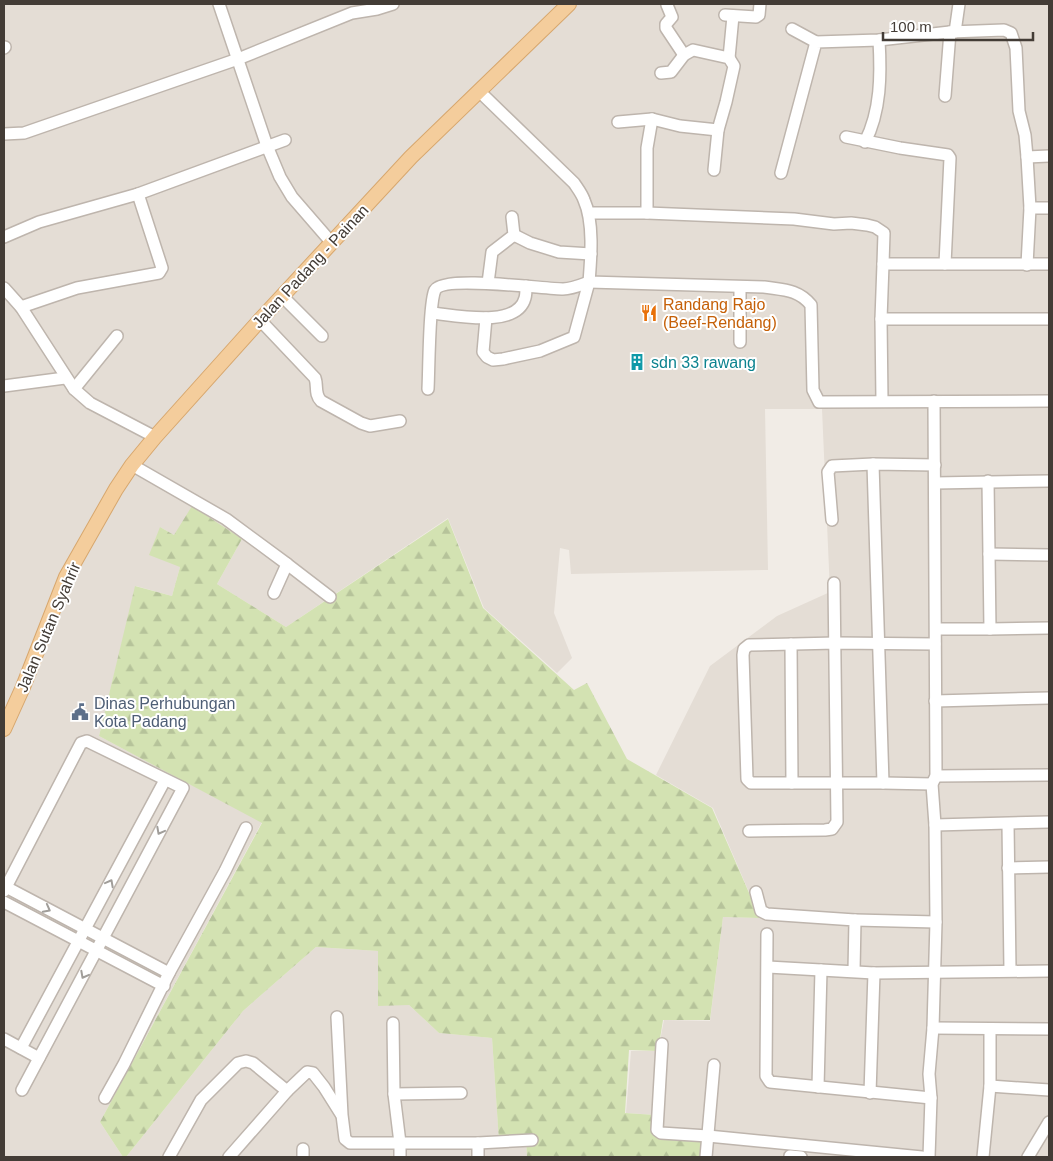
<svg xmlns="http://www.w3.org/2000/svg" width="1053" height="1161" viewBox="0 0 1053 1161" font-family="Arial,sans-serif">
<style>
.residential{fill:#e4ddd5}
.forest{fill:url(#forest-firs)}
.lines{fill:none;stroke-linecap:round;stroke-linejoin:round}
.minor-casing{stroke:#beb5ad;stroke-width:14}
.major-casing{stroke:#d7a76e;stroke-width:16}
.minor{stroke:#fff;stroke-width:11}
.major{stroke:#f4cd9c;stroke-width:14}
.oneway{stroke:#a19e9a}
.labels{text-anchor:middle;stroke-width:4;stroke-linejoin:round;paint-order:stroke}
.street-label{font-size:16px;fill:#433c36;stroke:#fff}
.food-label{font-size:16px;fill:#c56008;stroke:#fff;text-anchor:start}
.culture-label{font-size:16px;fill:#0d838f;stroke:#fff;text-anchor:start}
.service-label{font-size:16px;fill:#4e5e75;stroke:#fff;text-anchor:start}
</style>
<defs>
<pattern id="forest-firs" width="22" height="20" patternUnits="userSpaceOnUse" patternTransform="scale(1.25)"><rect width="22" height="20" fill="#d3e2b2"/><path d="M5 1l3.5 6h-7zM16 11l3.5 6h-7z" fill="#b6c39a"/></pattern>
</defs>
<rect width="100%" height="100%" fill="#f1ece6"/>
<!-- residential -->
<g class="residential">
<polygon points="4,4 1049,4 1049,1157 705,1157 655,1135 657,1115 626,1113 631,1051 658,1051 664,1020 710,1021 723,917 760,918 713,808 656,775 710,666 777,616 830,592 822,409 765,409 768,570 571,574 569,550 560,548 554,613 572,658 557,673 484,608 448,518 286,627 217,584 242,539 174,535 160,527 180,567 172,596 136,586 99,736 262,822 100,1122 123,1157 4,1157"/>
<polygon points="316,947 378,951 409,1005 439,1033 492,1038 499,1140 526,1139 527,1157 126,1157 243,1011"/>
</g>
<!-- forest -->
<polygon class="forest" points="192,506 242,539 217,584 286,627 448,519 483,608 574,690 587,683 627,759 712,808 760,918 723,917 710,1020 663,1020 658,1051 629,1050 625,1113 656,1115 655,1136 704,1141 700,1157 527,1157 526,1139 499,1141 492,1038 439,1033 409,1005 378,1006 378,951 316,947 243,1011 126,1157 123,1157 100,1122 262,823 99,736 135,586 172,596 180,567 149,555 160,527 174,535"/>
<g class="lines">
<!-- minor casing -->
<g class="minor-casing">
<g id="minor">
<polyline points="219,4 267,146 280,177 292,197 331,242"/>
<polyline points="667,5 672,17 666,24 666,28 684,55"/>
<polyline points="725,15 756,17 759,15 760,4"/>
<polyline points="792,29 816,42"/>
<polyline points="955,32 959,4"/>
<polyline points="4,48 5,47"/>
<polyline points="729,58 733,16"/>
<path d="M480 92 574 183C578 189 582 194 584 200 594 222 591 258 589 282L764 287C783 290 798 289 811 305L813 390 819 402 1049 401"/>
<polyline points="945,96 950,32"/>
<polyline points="618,122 652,119 680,126 718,130 726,102 734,66 729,58 693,50 684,55 671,72 661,73"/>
<polyline points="4,134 24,133 238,59 352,13 377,9 393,4"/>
<polyline points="846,137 900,148 948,155 950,158 945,264"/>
<path d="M865 142C881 111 881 74 879 40"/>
<polyline points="1027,157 1049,156"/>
<polyline points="714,170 718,130"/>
<polyline points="781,173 816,42 879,40 950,32 1004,30 1011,33 1016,48 1019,111 1025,135 1027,157 1030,208 1027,265"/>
<polyline points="138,194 285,140"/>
<polyline points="1030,208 1049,208"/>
<polyline points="589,213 647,213 794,219 834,224 851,223 867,225 875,227 884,233 883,264"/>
<polyline points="647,213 647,148 652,119"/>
<polyline points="514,235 530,243 559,252 591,254"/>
<polyline points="4,237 39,222 138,194 162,268 159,273 77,288 21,307"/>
<polyline points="488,283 492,252 514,235 512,217"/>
<polyline points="4,288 21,307 74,389 90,403 155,437"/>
<polyline points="282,296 322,336"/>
<path d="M432 313C454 315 517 329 525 298 526 295 526 290 526 286"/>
<polyline points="486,318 483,352 487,357 493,360 503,359 540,351 574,337 589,282"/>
<polyline points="881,319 883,264 1049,264"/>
<path d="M260 320 315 378C318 386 314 394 321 401L361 423 370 426 400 421"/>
<polyline points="740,342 740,287"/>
<polyline points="4,386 65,378"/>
<polyline points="74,389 117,336"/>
<path d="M428 389C429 371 429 302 435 290 444 275 544 289 563 289 572 289 581 285 589 282"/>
<polyline points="882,401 881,319 1049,319"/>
<polyline points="873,464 883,783"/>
<polyline points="132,465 226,519 287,564 274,593"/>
<polyline points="935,483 1049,481"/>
<polyline points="832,520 828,472 832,466 873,464 935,465"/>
<polyline points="989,554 1049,555"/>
<polyline points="287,564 330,597"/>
<polyline points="936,629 990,629 988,481"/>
<polyline points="990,629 1049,628"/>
<polyline points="791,644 792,783"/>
<polyline points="935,701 1049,698"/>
<polyline points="936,776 1049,775"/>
<polyline points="932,784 883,783 751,783 747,779 743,655 744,649 749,645 836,643 935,644"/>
<polyline points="1008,824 1010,970"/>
<polyline points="935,825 1049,822"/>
<polyline points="749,831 825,830 832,829 837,822 834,583"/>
<polyline points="1008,868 1049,867"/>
<polyline points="4,886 169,973"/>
<polyline points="4,891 81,743 87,741 183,788 22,1090"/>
<polyline points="756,892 761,911 767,914 855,920 854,971"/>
<polyline points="4,902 164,986"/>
<polyline points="855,920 936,922"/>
<polyline points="767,934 766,1076 770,1082 931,1098"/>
<polyline points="768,967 874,973 1049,971"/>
<polyline points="337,1017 342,1115 345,1139 350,1143 400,1143 400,1157"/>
<polyline points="393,1023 394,1094 400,1143 478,1143 478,1157"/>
<polyline points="933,1028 1049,1029"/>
<polyline points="4,1039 39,1058"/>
<polyline points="662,1044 657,1130 661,1133 708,1136 922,1157"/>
<polyline points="21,1048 165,780"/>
<polyline points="990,1086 1049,1090"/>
<polyline points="818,1087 821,970"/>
<polyline points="870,1093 874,973"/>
<polyline points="394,1094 461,1093"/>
<polyline points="105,1098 124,1064 169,973 225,871 246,828"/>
<polyline points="478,1143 532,1140"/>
<polyline points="303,1149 303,1157"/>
<polyline points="790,1156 801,1157"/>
<polyline points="169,1157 201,1100 238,1063 246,1061 253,1063 287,1091"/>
<polyline points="229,1157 287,1091 307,1072 313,1073 324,1087 341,1114"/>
<polyline points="706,1157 714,1065"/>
<polyline points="929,1157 931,1098 929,1074 933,1028 936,922 935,825 932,784 936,776 934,401"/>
<polyline points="983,1157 990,1086 990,1029"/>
<polyline points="1028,1157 1049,1122"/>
</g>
</g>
<!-- major casing -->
<g class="major-casing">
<polyline id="major" points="4,729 23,687 66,577 116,489 132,465 155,437 260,320 411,157 569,4"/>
</g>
<!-- minor -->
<use href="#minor" class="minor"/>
<!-- major -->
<use href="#major" class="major"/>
</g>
<!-- one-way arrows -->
<defs><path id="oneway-chevron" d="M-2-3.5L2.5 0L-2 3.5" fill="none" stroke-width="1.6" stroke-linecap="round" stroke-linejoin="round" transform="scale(1.25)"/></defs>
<g class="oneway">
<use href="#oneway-chevron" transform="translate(160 831) rotate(118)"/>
<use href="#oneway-chevron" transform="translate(110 883) rotate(-62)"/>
<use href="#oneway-chevron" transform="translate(47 909) rotate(28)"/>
<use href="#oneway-chevron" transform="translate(84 975) rotate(118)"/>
</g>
<!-- icons -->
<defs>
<g id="restaurant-bare" transform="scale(1.35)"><path d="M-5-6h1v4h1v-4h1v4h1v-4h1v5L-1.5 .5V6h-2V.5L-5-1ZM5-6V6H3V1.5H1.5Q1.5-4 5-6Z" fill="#e8710a" stroke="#fff" stroke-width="2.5" paint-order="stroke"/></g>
<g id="building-bare" transform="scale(1.35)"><path d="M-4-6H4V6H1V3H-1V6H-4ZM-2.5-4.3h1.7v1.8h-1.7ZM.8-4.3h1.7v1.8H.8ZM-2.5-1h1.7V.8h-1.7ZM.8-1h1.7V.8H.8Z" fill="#0f9aa8" stroke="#fff" stroke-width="2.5" paint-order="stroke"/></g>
<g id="civic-bare" transform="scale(1.35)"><path d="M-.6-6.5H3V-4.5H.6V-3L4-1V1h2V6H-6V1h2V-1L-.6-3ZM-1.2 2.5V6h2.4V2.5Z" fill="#5c6f8a" stroke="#fff" stroke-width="2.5" paint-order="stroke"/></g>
</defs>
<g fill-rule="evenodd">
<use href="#restaurant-bare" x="649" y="313"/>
<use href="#building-bare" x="637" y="362"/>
<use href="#civic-bare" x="80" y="712"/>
</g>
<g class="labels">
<!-- street labels -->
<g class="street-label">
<text transform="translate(310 266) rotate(-47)" y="6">Jalan Padang - Painan</text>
<text transform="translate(48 627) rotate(-67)" y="6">Jalan Sutan Syahrir</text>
</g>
<!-- food labels -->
<g class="food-label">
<text x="663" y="310">Randang Rajo<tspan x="663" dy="18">(Beef-Rendang)</tspan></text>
</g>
<!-- culture labels -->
<g class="culture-label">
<text x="651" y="368">sdn 33 rawang</text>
</g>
<!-- service labels -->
<g class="service-label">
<text x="94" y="709">Dinas Perhubungan<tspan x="94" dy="18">Kota Padang</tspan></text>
</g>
</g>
<!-- border -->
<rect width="1053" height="1161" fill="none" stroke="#433c36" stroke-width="10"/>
<!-- scale -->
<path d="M883 32v8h150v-8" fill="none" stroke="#433c36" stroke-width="2.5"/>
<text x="890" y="32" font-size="15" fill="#433c36" stroke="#ffffff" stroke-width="4" paint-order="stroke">100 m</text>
</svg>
